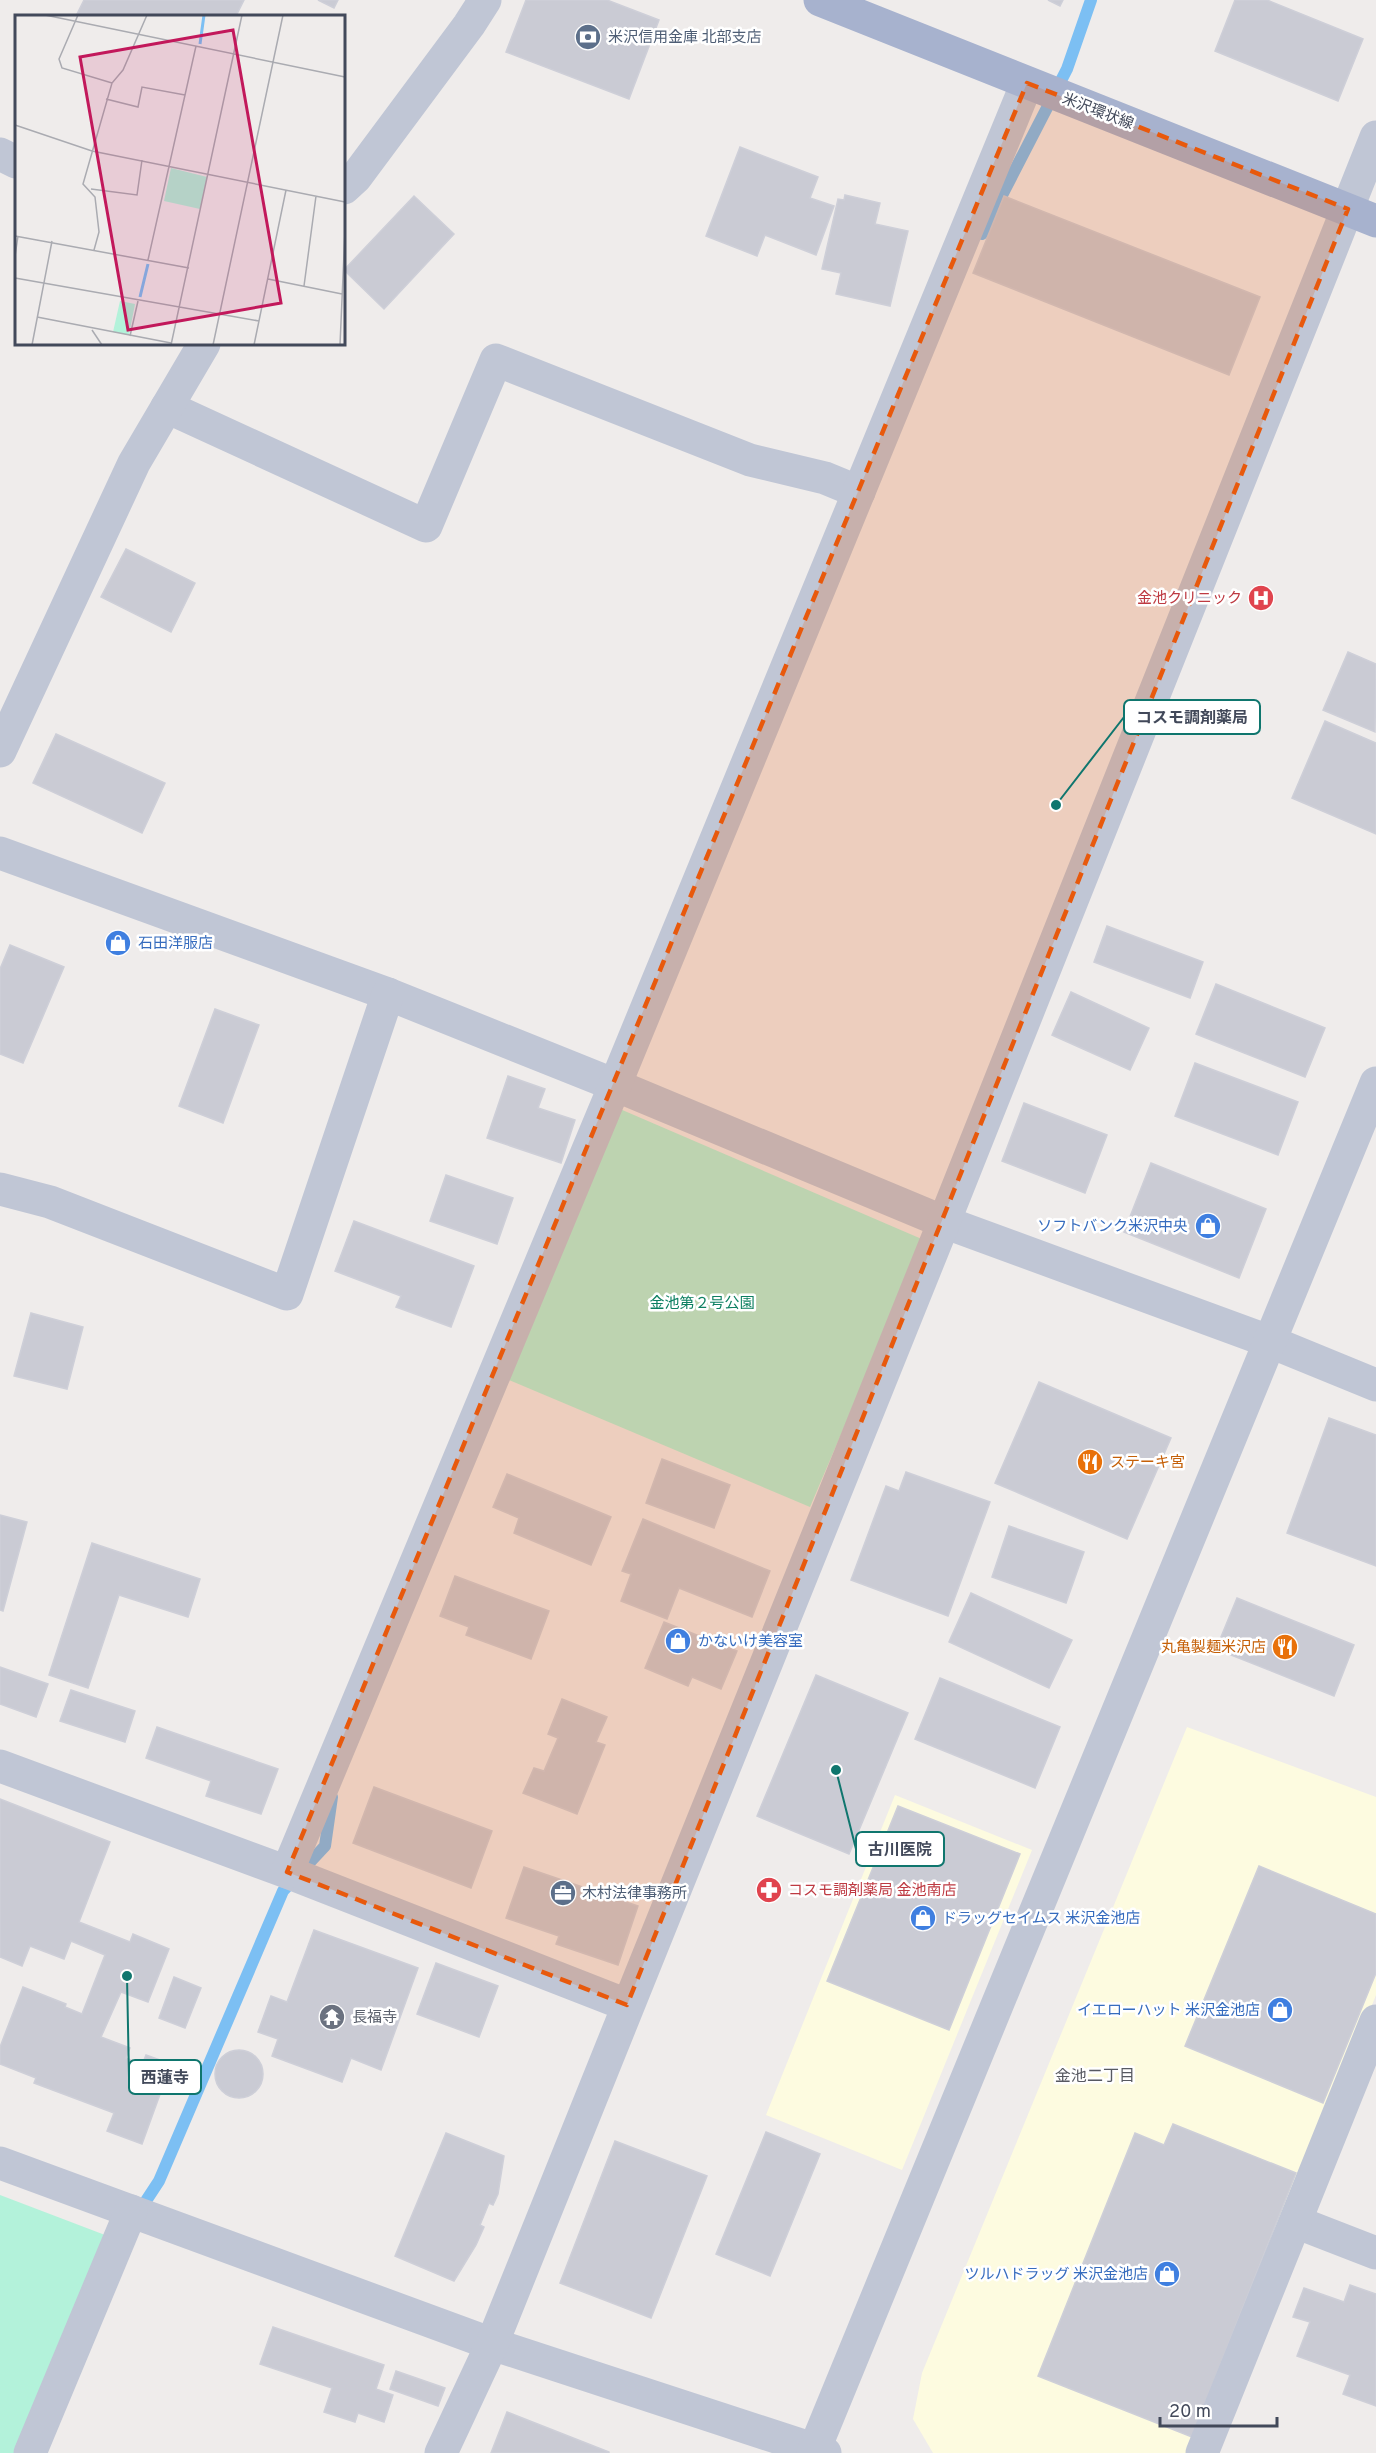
<svg xmlns="http://www.w3.org/2000/svg" width="1376" height="2453" viewBox="0 0 1376 2453" font-family="Overpass,'Noto Sans JP',sans-serif">
<style>
.commercial{fill:#fdfbe0}
.green{fill:#b3f2da}
.lines{fill:none;stroke-linecap:round;stroke-linejoin:round}
.stream{stroke:#7cbff3;stroke-width:12}
.building{fill:#cacbd4;stroke:#cecfd8;stroke-width:1.5}
.minor{stroke:#c0c6d5;stroke-width:33}
.major{stroke:#a7b2ce;stroke-width:33}
.marked{fill:#e8590c;fill-opacity:0.2;stroke:#e8590c;stroke-width:4.5;stroke-dasharray:12 8;stroke-linejoin:round}
.labels{text-anchor:middle;stroke-width:5;stroke-linejoin:round;paint-order:stroke}
.service-label{font-size:15px;fill:#4e5e75;stroke:#fff;text-anchor:start}
.street-label{font-size:15px;fill:#42495a;stroke:#fff}
.health-label{font-size:15px;fill:#be3a42;stroke:#fff;text-anchor:end}
.shop-label{font-size:15px;fill:#366cbe;stroke:#fff;text-anchor:start}
.park-label{font-size:15px;fill:#0e8062;stroke:#fff}
.food-label{font-size:15px;fill:#c56008;stroke:#fff;text-anchor:start}
.worship-label{font-size:15px;fill:#5b616d;stroke:#fff;text-anchor:start}
.neighbourhood-label{font-size:16px;fill:#575961;stroke:#fff}
.inset-river{fill:none;stroke:#7cbff3;stroke-width:3}
.inset-road{fill:none;stroke:#aaabb1;stroke-width:1.5}
.view{fill:#c2185b;fill-opacity:0.15;stroke:#c2185b;stroke-width:3}
.inset-edge{fill:none;stroke:#42495a;stroke-width:3}
.leader{fill:none;stroke:#0f766e;stroke-width:2}
.callout-dot{fill:#0f766e;stroke:#fff;stroke-width:2}
.callout{fill:#fff;stroke:#0f766e;stroke-width:2}
.callout-label{font-size:16px;text-anchor:middle;font-weight:bold;fill:#42495a}
</style>
<rect width="100%" height="100%" fill="#efeceb"/>
<!-- commercial -->
<g class="commercial">
<polygon points="1187,1727 1376,1797 1376,1995 1192,2453 933,2453 913,2419 922,2373"/>
<polygon points="895,1795 1032,1850 902,2170 766,2115"/>
</g>
<!-- green -->
<g class="green">
<polygon points="620,1109 924,1240 810,1507 509,1380"/>
<polygon points="0,2195 105,2235 19,2453 0,2453"/>
</g>
<g class="lines">
<!-- stream -->
<g class="stream">
<polyline points="982,234 1067,69 1091,0"/>
<polyline points="138,2213 159,2181 283,1891 325,1846 332,1797"/>
</g>
</g>
<!-- building -->
<g class="building">
<polygon points="84,0 244,0 236,16 76,16"/>
<polygon points="318,0 338,0 334,8"/>
<polygon points="526,0 607,0 659,20 629,99 506,52"/>
<polygon points="1048,0 1063,0 1060,6"/>
<polygon points="1235,0 1267,0 1363,39 1338,101 1215,51"/>
<polygon points="740,147 818,177 810,198 834,206 816,255 765,235 757,256 706,236"/>
<polygon points="845,195 880,203 875,224 908,231 890,306 836,294 841,273 822,269 838,199 844,200"/>
<polygon points="414,196 454,234 384,309 344,270"/>
<polygon points="1004,196 1260,297 1229,375 973,273"/>
<polygon points="126,549 195,583 171,632 101,597"/>
<polygon points="1348,652 1376,664 1375,732 1323,710"/>
<polygon points="1325,721 1376,743 1376,834 1292,798"/>
<polygon points="56,734 165,783 142,833 33,783"/>
<polygon points="1107,926 1203,962 1190,998 1094,962"/>
<polygon points="10,945 64,967 23,1063 0,1054 0,969"/>
<polygon points="1216,984 1325,1028 1305,1077 1196,1034"/>
<polygon points="1071,992 1149,1028 1130,1070 1052,1035"/>
<polygon points="215,1009 259,1025 223,1123 179,1106"/>
<polygon points="1195,1063 1298,1102 1278,1155 1175,1116"/>
<polygon points="508,1076 545,1089 538,1108 575,1120 561,1163 487,1138"/>
<polygon points="1024,1103 1107,1135 1085,1193 1002,1161"/>
<polygon points="1151,1163 1266,1209 1239,1278 1124,1232"/>
<polygon points="446,1175 513,1198 497,1244 430,1221"/>
<polygon points="354,1221 474,1266 451,1327 396,1307 401,1296 335,1271"/>
<polygon points="31,1313 83,1327 67,1389 14,1376"/>
<polygon points="1039,1382 1171,1438 1127,1539 995,1483"/>
<polygon points="1329,1418 1376,1435 1376,1566 1287,1533"/>
<polygon points="662,1459 730,1485 714,1528 646,1503"/>
<polygon points="906,1472 990,1502 948,1616 851,1580 886,1486 899,1491"/>
<polygon points="507,1474 611,1517 591,1565 514,1533 519,1518 493,1507"/>
<polygon points="0,1515 27,1522 3,1611 0,1610"/>
<polygon points="643,1519 770,1571 752,1617 679,1588 667,1619 621,1601 631,1574 622,1571"/>
<polygon points="1009,1526 1084,1552 1066,1603 992,1577"/>
<polygon points="92,1543 200,1579 188,1617 119,1595 88,1688 49,1675"/>
<polygon points="455,1576 549,1611 531,1659 466,1635 469,1627 440,1616"/>
<polygon points="971,1593 1072,1640 1049,1688 949,1642"/>
<polygon points="1237,1598 1354,1645 1334,1696 1216,1649"/>
<polygon points="664,1622 737,1651 721,1689 692,1677 688,1686 645,1668"/>
<polygon points="0,1667 48,1684 36,1717 0,1704"/>
<polygon points="816,1675 908,1713 849,1854 757,1816"/>
<polygon points="940,1678 1060,1727 1035,1788 915,1739"/>
<polygon points="71,1690 135,1711 125,1742 60,1721"/>
<polygon points="562,1699 607,1717 596,1742 605,1745 577,1814 523,1793 534,1768 544,1771 558,1738 548,1734"/>
<polygon points="157,1727 278,1769 261,1814 206,1796 211,1781 146,1758"/>
<polygon points="374,1787 492,1831 471,1888 353,1843"/>
<polygon points="0,1799 110,1842 79,1922 130,1942 133,1934 169,1949 148,2002 121,1992 101,2037 130,2048 126,2058 142,2065 146,2055 171,2064 142,2144 107,2131 114,2113 34,2083 36,2078 0,2064 0,2047 23,1987 66,2004 65,2007 82,2014 105,1955 71,1941 64,1959 30,1946 22,1966 0,1957"/>
<polygon points="898,1806 1020,1854 949,2030 827,1981"/>
<polygon points="1259,1866 1376,1914 1376,1973 1323,2103 1185,2046"/>
<polygon points="524,1867 638,1906 618,1965 556,1944 559,1936 506,1918"/>
<polygon points="314,1930 418,1968 381,2070 351,2058 342,2082 272,2056 278,2039 258,2032 271,1996 287,2002"/>
<polygon points="436,1963 498,1986 479,2037 417,2014"/>
<polygon points="174,1977 201,1988 185,2028 159,2018"/>
<circle cx="239" cy="2074" r="24"/>
<polygon points="1173,2124 1296,2173 1192,2437 1038,2376 1135,2133 1164,2145"/>
<polygon points="766,2132 820,2154 770,2276 716,2254"/>
<polygon points="446,2133 504,2156 498,2194 493,2205 489,2203 480,2225 484,2227 476,2245 454,2281 395,2256"/>
<polygon points="615,2141 707,2176 651,2318 560,2283"/>
<polygon points="1350,2285 1376,2294 1376,2406 1343,2394 1350,2375 1297,2356 1310,2322 1293,2317 1304,2288 1344,2302"/>
<polygon points="273,2327 384,2365 376,2389 393,2395 384,2422 358,2413 355,2422 324,2412 332,2388 260,2364"/>
<polygon points="396,2371 445,2388 438,2406 390,2389"/>
<polygon points="507,2412 609,2452 609,2453 491,2453"/>
</g>
<g class="lines">
<!-- minor -->
<g class="minor">
<polyline points="0,154 16,162"/>
<polyline points="344,188 356,177 469,25 485,0"/>
<polyline points="167,407 426,526 496,360 750,460 825,478 859,492"/>
<polyline points="0,751 134,463 204,344"/>
<polyline points="0,853 388,994 615,1085 944,1222 1271,1342 1376,1385"/>
<polyline points="0,1189 50,1202 287,1294 388,994"/>
<polyline points="0,1766 287,1872 627,2005"/>
<polyline points="287,1872 615,1085 1027,83"/>
<polyline points="0,2163 492,2344 825,2453"/>
<polyline points="1296,2222 1376,2253"/>
<polyline points="30,2453 131,2211"/>
<polyline points="441,2453 492,2344 944,1222 1376,137"/>
<polyline points="813,2453 1376,1083"/>
<polyline points="1202,2453 1376,2021"/>
</g>
<!-- major -->
<polyline class="major" points="820,0 1376,221"/>
</g>
<!-- marked area -->
<path class="marked" d="M1027 83 1348 209 627 2005 287 1872Z"/>
<!-- icons -->
<defs>
<g id="bank-disc" transform="scale(1.35)"><circle r="9.5" fill="#5c6f8a" stroke="#fff"/><path d="M-6-4H6V4H-6ZM0-2.3a2.3 2.3 0 1 0 0 4.6a2.3 2.3 0 1 0 0-4.6Z" fill="#fff"/></g>
<g id="hospital-disc" transform="scale(1.35)"><circle r="9.5" fill="#e0444e" stroke="#fff"/><path d="M-5-5h3v3.5h4V-5h3V5h-3V1.5h-4V5h-3Z" fill="#fff"/></g>
<g id="shop-disc" transform="scale(1.35)"><circle r="9.5" fill="#3f7fe0" stroke="#fff"/><path d="M-5-2.5h2.3a2.7 3.5 0 0 1 5.4 0H5L5.5 6h-11ZM-1.5-2.5h3a1.5 2.3 0 0 0-3 0Z" fill="#fff"/></g>
<g id="restaurant-disc" transform="scale(1.35)"><circle r="9.5" fill="#e8710a" stroke="#fff"/><path d="M-5-6h1v4h1v-4h1v4h1v-4h1v5L-1.5 .5V6h-2V.5L-5-1ZM5-6V6H3V1.5H1.5Q1.5-4 5-6Z" fill="#fff"/></g>
<g id="pharmacy-disc" transform="scale(1.35)"><circle r="9.5" fill="#e0444e" stroke="#fff"/><path d="M-2-6h4v4h4v4h-4v4h-4v-4h-4v-4h4Z" fill="#fff"/></g>
<g id="office-disc" transform="scale(1.35)"><circle r="9.5" fill="#5c6f8a" stroke="#fff"/><path d="M-6-3h4V-5.5h4V-3h4V5H-6ZM-1-4.5V-3h2v-1.5ZM-6 0V1H6V0Z" fill="#fff"/></g>
<g id="temple-disc" transform="scale(1.35)"><circle r="9.5" fill="#6b7280" stroke="#fff"/><path d="M0-6L5-2H3V0L6.5 2.5H4V6H1.5V3h-3V6H-4V2.5H-6.5L-3 0V-2H-5Z" fill="#fff"/></g>
</defs>
<g fill-rule="evenodd">
<use href="#bank-disc" x="588" y="37"/>
<use href="#hospital-disc" x="1261" y="598"/>
<use href="#shop-disc" x="118" y="943"/>
<use href="#shop-disc" x="1208" y="1226"/>
<use href="#restaurant-disc" x="1090" y="1462"/>
<use href="#shop-disc" x="678" y="1641"/>
<use href="#restaurant-disc" x="1285" y="1647"/>
<use href="#pharmacy-disc" x="769" y="1890"/>
<use href="#office-disc" x="563" y="1893"/>
<use href="#shop-disc" x="923" y="1918"/>
<use href="#shop-disc" x="1280" y="2010"/>
<use href="#temple-disc" x="332" y="2017"/>
<use href="#shop-disc" x="1167" y="2274"/>
</g>
<g class="labels">
<!-- service labels -->
<g class="service-label">
<text x="608" y="42">米沢信用金庫 北部支店</text>
<text x="582" y="1898">木村法律事務所</text>
</g>
<!-- street labels -->
<g class="street-label">
<text transform="translate(1098 111) rotate(21)" y="5">米沢環状線</text>
</g>
<!-- health labels -->
<g class="health-label">
<text x="1242" y="603">金池クリニック</text>
<text x="788" y="1895" text-anchor="start">コスモ調剤薬局 金池南店</text>
</g>
<!-- shop labels -->
<g class="shop-label">
<text x="138" y="948">石田洋服店</text>
<text x="1188" y="1231" text-anchor="end">ソフトバンク米沢中央</text>
<text x="698" y="1646">かないけ美容室</text>
<text x="942" y="1923">ドラッグセイムス 米沢金池店</text>
<text x="1260" y="2015" text-anchor="end">イエローハット 米沢金池店</text>
<text x="1148" y="2279" text-anchor="end">ツルハドラッグ 米沢金池店</text>
</g>
<!-- park labels -->
<g class="park-label">
<text x="702" y="1308">金池第２号公園</text>
</g>
<!-- food labels -->
<g class="food-label">
<text x="1110" y="1467">ステーキ宮</text>
<text x="1266" y="1652" text-anchor="end">丸亀製麺米沢店</text>
</g>
<!-- worship labels -->
<g class="worship-label">
<text x="352" y="2022">長福寺</text>
</g>
<!-- neighbourhood labels -->
<g class="neighbourhood-label">
<text x="1095" y="2081">金池二丁目</text>
</g>
</g>
<!-- overview -->
<g transform="translate(15 15)">
<rect width="330" height="330" fill="#efeceb"/>
<path d="M156 153 192 162 185 194 149 186ZM105 286 120 289 114 320 98 317Z" fill="#b3f2da"/>
<path class="inset-river" d="M185 29 189 0M125 282 133 249"/>
<path class="inset-road" d="M30 0 330 62M63 0 44 44 47 53 97 68M91 84 123 92 127 72 170 80M0 110 77 136 330 187M76 174 122 180 127 145M0 221 174 253M79 235 84 217 80 182 68 169 97 68 108 55 132 0M0 241 3 221M133 245 181 31M0 263 244 306M253 264 327 279M289 271 301 181M22 302 156 328M77 315 87 330M115 321 123 286M17 330 37 226M156 330 227 0M198 330 268 0M239 330 271 175M325 330 330 216"/>
<path class="view" d="M218 15 266 288 113 315 65 42Z"/>
<rect width="330" height="330" class="inset-edge"/>
</g>
<!-- callouts -->
<path class="leader" d="M1056 805L1124 717M836 1770L856 1849M127 1976L129 2077"/>
<g class="callout-dot">
<circle cx="1056" cy="805" r="6"/>
<circle cx="836" cy="1770" r="6"/>
<circle cx="127" cy="1976" r="6"/>
</g>
<g class="callout">
<rect x="1124" y="700" width="136" height="34" rx="6"/>
<rect x="856" y="1832" width="88" height="34" rx="6"/>
<rect x="129" y="2060" width="72" height="34" rx="6"/>
</g>
<g class="callout-label">
<text x="1192" y="723">コスモ調剤薬局</text>
<text x="900" y="1855">古川医院</text>
<text x="165" y="2083">西蓮寺</text>
</g>
<!-- scale -->
<path d="M1160 2417v9h117v-9" fill="none" stroke="#42495a" stroke-width="3"/>
<text x="1169" y="2417" font-size="18" fill="#42495a" stroke="#ffffff" stroke-width="4.5" paint-order="stroke">20 m</text>
</svg>
